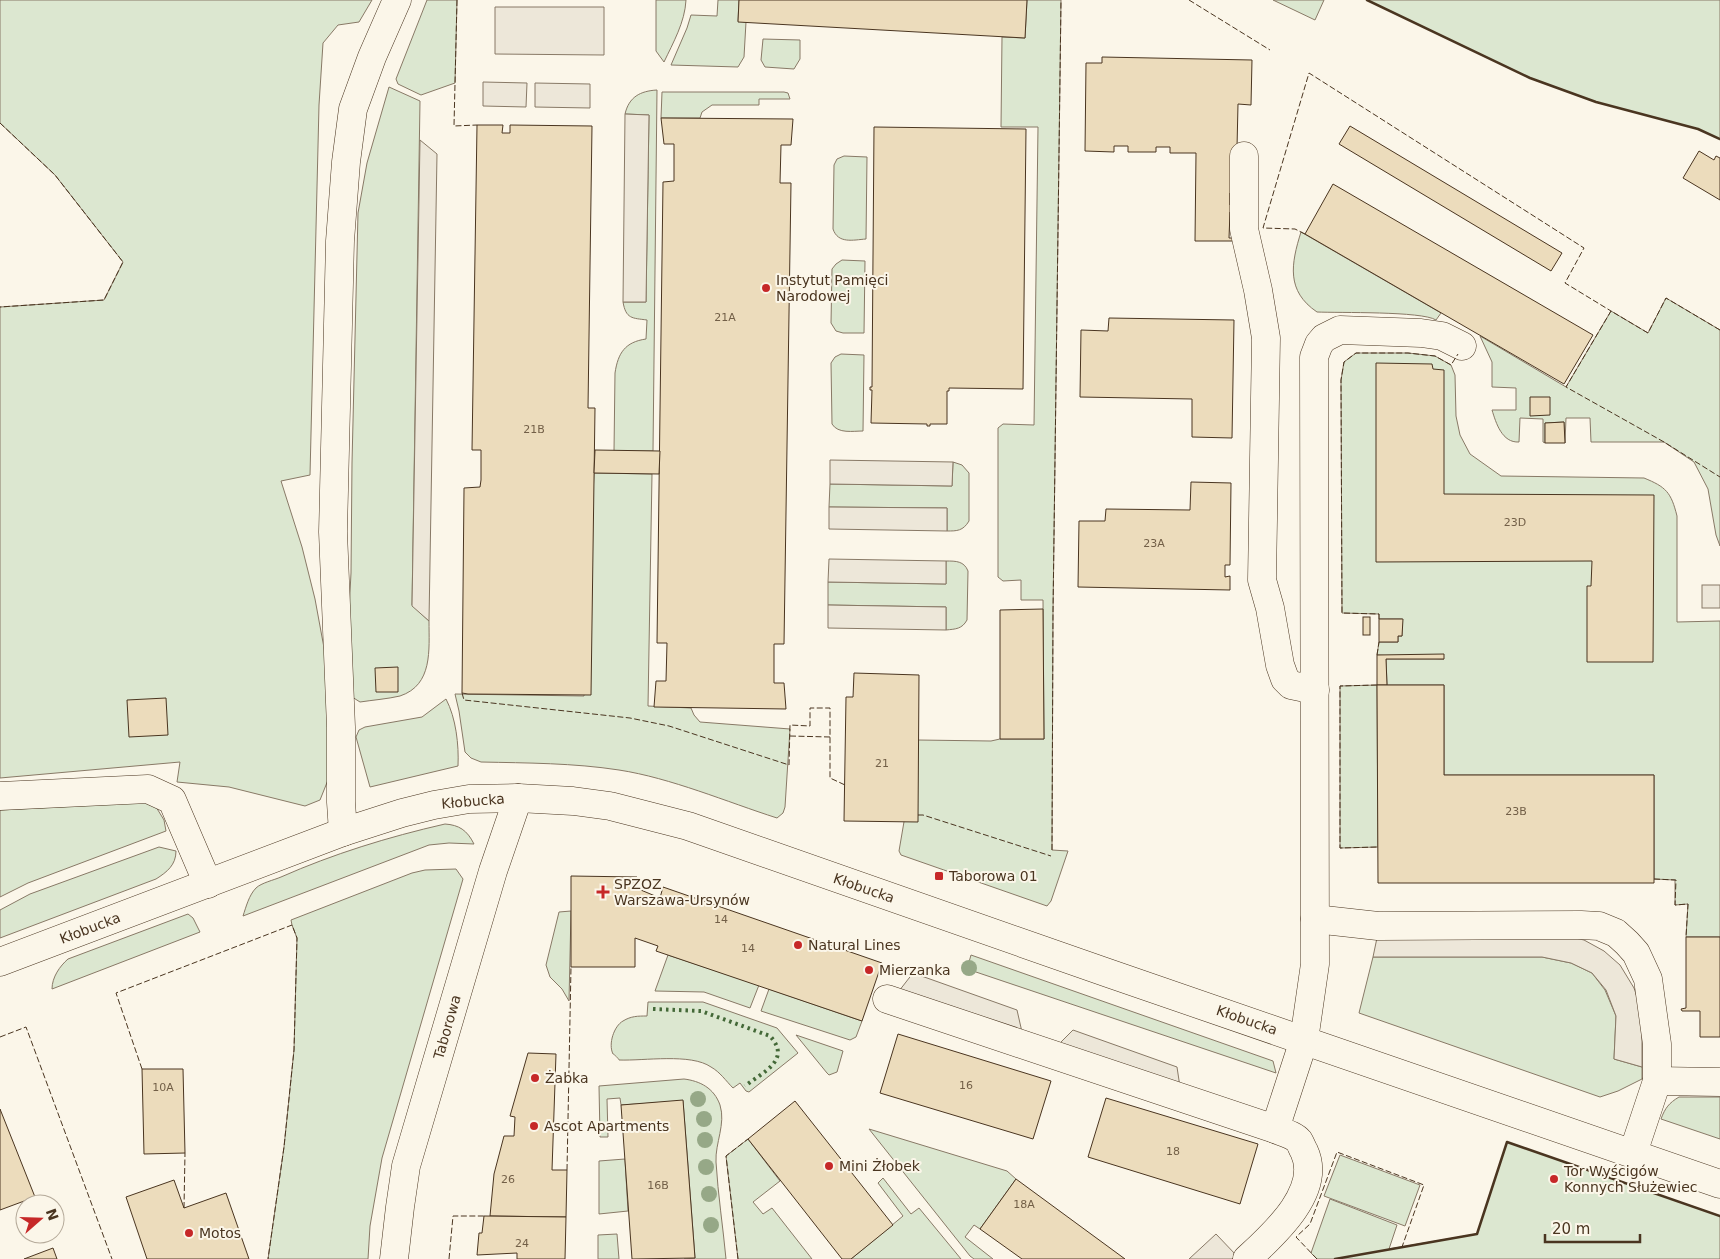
<svg xmlns="http://www.w3.org/2000/svg" width="1720" height="1259" viewBox="0 0 1720 1259" font-family="'DejaVu Sans',sans-serif">
<style>
.green{fill:#dce7d0;stroke:#887966}
.parking{fill:#ede7d9;stroke:#887966}
.building{fill:#ecdcbc;stroke:#4a3520}
.lines{fill:none;stroke-linecap:round;stroke-linejoin:round}
.minor-casing{stroke:#4a3520;stroke-width:29}
.minor{stroke:#fbf6e9;stroke-width:28}
.hedge{stroke:#436837;stroke-width:4;stroke-dasharray:2.5 4;stroke-linecap:butt}
.fence{stroke:#4a3520;stroke-width:1;stroke-dasharray:6 2.5;stroke-linecap:butt}
.wall{stroke:#4a3520;stroke-width:2.5}
.tree{fill:#96a887}
.poi-dot{fill:#c62828;stroke:#fbf6e9;stroke-width:2}
.labels{text-anchor:middle;stroke-width:4;stroke-linejoin:round;paint-order:stroke}
.number-label{font-size:11px;fill:#725f47}
.poi-label{font-size:14px;fill:#4a3520;stroke:#fbf6e9;text-anchor:start}
.street-label{font-size:14px;fill:#4a3520;stroke:#fbf6e9}
</style>
<rect width="100%" height="100%" fill="#fbf6e9"/>
<!-- green -->
<g class="green">
<polygon points="0,0 372,0 359,22 338,25 323,43 319,105 310,475 281,481 302,547 315,599 329,675 328,780 320,800 305,806 229,787 177,782 180,762 0,778 0,307 104,300 123,262 55,175 0,123"/>
<polygon points="427,0 457,0 455,83 421,95 398,84 396,79"/>
<path d="M656 0H686C685 22 673 43 664 62L656 51Z"/>
<polygon points="718,0 739,0 738,21 746,22 744,57 738,67 671,65 687,28 691,15 717,16"/>
<polygon points="1027,0 1061,0 1053,613 1052,850 1068,851 1051,901 1047,906 901,855 899,851 918,740 991,741 1000,739 1044,739 1043,600 1021,600 1021,580 1003,581 998,577 998,428 1003,424 1034,425 1038,127 1001,127 1002,37 1025,38"/>
<polygon points="1273,0 1324,0 1315,20"/>
<polygon points="1367,0 1720,0 1720,139 1698,129 1596,102 1530,78"/>
<polygon points="763,39 800,40 800,59 794,69 765,67 761,60"/>
<path d="M389 87 420 101 412 605 429 621C429 650 433 685 400 696 387 699 373 700 360 702L349 695 347 650 351 573 352 463 358 213 367 163Z"/>
<path d="M657 90 653 451H614L615 373C618 353 625 342 646 339L647 320C632 318 626 319 623 302H646L649 115 625 114C629 97 640 91 657 90Z"/>
<polygon points="662,92 784,92 788,93 790,99 759,99 759,105 712,105 702,112 700,118 661,118"/>
<path d="M844 156 867 157 866 239C853 240 838 244 833 229L834 165 837 159Z"/>
<path d="M1301 232 1441 313 1436 320C1422 311 1339 313 1317 312 1286 291 1291 264 1301 232Z"/>
<polygon points="842,260 865,261 864,333 843,333 836,331 831,323 832,269 836,264"/>
<path d="M1666 298 1720 330V546L1716 535 1708 489 1694 462 1664 442H1591L1590 418H1566L1565 443 1564 422 1545 423V443L1543 442V419L1520 418 1519 442C1502 443 1496 423 1492 410H1516V388L1492 387V362L1480 336 1566 387 1611 311 1648 333Z"/>
<path d="M1356 353H1408L1435 356 1451 365 1455 375 1456 416 1460 435 1470 454 1501 476 1644 478C1666 487 1671 492 1677 516V622L1720 621V937H1686L1688 904 1675 905V880L1654 879V775H1444V685H1387L1386 659H1444L1377 655 1379 642H1398V636H1402V619H1379V614L1342 613 1341 380 1344 362Z"/>
<path d="M841 354 864 355 863 431C853 431 838 434 832 424L831 363 835 357Z"/>
<path d="M953 462 962 465 969 473V521C963 531 957 531 947 531V508L829 507 830 484 952 486Z"/>
<path d="M594 473 652 474 648 706 691 708 694 715 700 722 790 729 785 807 783 813 777 818C727 802 671 778 619 770 574 763 527 763 481 762L471 758 465 752 459 711 455 694 584 696Z"/>
<path d="M946 561C956 561 964 561 968 571L967 620C962 629 956 629 946 630V607L828 605V582L946 584Z"/>
<polygon points="1377,685 1378,847 1340,848 1340,686"/>
<path d="M446 699C456 718 459 745 458 766L370 787 356 737 359 730 365 727 422 717Z"/>
<polygon points="153,802 164,820 166,831 28,883 0,897 0,810"/>
<path d="M445 824C459 825 467 830 474 844L449 843 429 845 243 916C246 907 249 895 256 888 261 883 274 880 281 877 333 854 388 837 445 824Z"/>
<path d="M159 847 176 851C176 865 167 872 156 879L0 938V910L30 894Z"/>
<polygon points="456,869 463,879 382,1158 370,1226 368,1259 268,1259 284,1147 294,1050 297,938 292,925 291,920 412,873 425,870"/>
<polygon points="571,911 569,1001 562,989 550,977 546,965 559,912"/>
<path d="M188 914 193 918 200 932 52 989C52 977 60 966 68 959Z"/>
<polygon points="668,955 759,985 750,1008 704,992 655,991"/>
<polygon points="971,955 1273,1061 1276,1073 967,969"/>
<polygon points="1373,957 1542,957 1571,963 1592,973 1605,990 1616,1016 1614,1059 1642,1067 1642,1079 1618,1091 1600,1097 1359,1013"/>
<polygon points="769,989 862,1021 856,1037 850,1040 761,1011"/>
<path d="M648 1002H703L777 1028 798 1053 749 1092 746 1091 740 1083 733 1088C726 1081 720 1072 711 1067 691 1053 644 1061 619 1060 619 1059 614 1054 613 1054 608 1044 614 1026 623 1021 631 1016 638 1016 647 1016Z"/>
<polygon points="796,1035 843,1051 837,1072 829,1075 827,1073"/>
<path d="M684 1079C700 1081 714 1088 720 1105 726 1124 715 1143 716 1162 718 1195 723 1227 726 1259H684L695 1258 683 1101 621 1105 620 1098 607 1099 608 1137H600L599 1086Z"/>
<path d="M1679 1097H1720V1139L1661 1119C1665 1108 1669 1103 1679 1097Z"/>
<polygon points="869,1129 1007,1171 1016,1179 980,1229 974,1225 965,1237 993,1259 974,1259 970,1256"/>
<polygon points="748,1139 780,1181 753,1202 763,1214 772,1208 812,1259 738,1259 726,1156"/>
<polygon points="1507,1142 1720,1216 1720,1259 1317,1259 1311,1253 1330,1199 1397,1225 1389,1249 1477,1234"/>
<polygon points="1340,1155 1420,1185 1405,1226 1324,1196"/>
<polygon points="625,1159 628,1211 599,1214 599,1161"/>
<polygon points="883,1178 911,1214 919,1208 961,1259 851,1259 903,1216 878,1183"/>
<polygon points="617,1234 619,1259 598,1259 598,1235"/>
</g>
<!-- parking -->
<g class="parking">
<polygon points="495,7 604,7 604,55 495,54"/>
<polygon points="483,82 527,83 526,107 483,106"/>
<polygon points="535,83 590,84 590,108 535,107"/>
<polygon points="625,114 649,115 646,302 623,302"/>
<polygon points="420,140 437,154 429,621 412,606"/>
<polygon points="830,460 953,462 952,486 830,484"/>
<polygon points="829,507 947,508 947,531 829,529"/>
<polygon points="829,559 946,561 946,584 828,582"/>
<rect x="1702" y="585" width="18" height="23"/>
<polygon points="828,605 946,607 946,630 828,628"/>
<polygon points="1378,933 1558,934 1584,940 1604,951 1620,965 1634,988 1640,1006 1642,1020 1642,1067 1614,1059 1616,1016 1606,990 1592,973 1571,963 1542,957 1373,957"/>
<polygon points="913,973 1017,1010 1022,1032 899,991"/>
<polygon points="1073,1030 1177,1067 1180,1087 1058,1045"/>
<polygon points="1216,1234 1236,1255 1232,1259 1189,1259"/>
</g>
<!-- building -->
<g class="building">
<polygon points="739,0 1027,0 1025,38 738,22"/>
<polygon points="1102,57 1252,60 1251,105 1238,104 1236,192 1230,193 1230,205 1236,205 1236,212 1230,212 1229,238 1236,238 1235,241 1195,241 1196,153 1170,153 1170,147 1156,147 1156,152 1128,152 1128,146 1114,146 1114,152 1085,151 1086,63 1102,63"/>
<polygon points="661,118 793,119 791,145 781,145 780,183 791,183 784,644 774,644 774,683 784,683 786,709 654,707 656,681 666,681 667,643 657,643 663,182 674,181 674,144 664,144"/>
<polygon points="477,125 503,125 502,133 510,133 510,125 592,126 588,408 595,408 591,695 468,694 462,693 464,490 464,488 480,487 481,480 481,450 472,450"/>
<polygon points="1350,126 1562,253 1551,271 1339,144"/>
<polygon points="874,127 1026,129 1023,389 949,388 949,391 947,391 947,424 930,424 930,426 927,426 927,424 871,423 872,390 870,390 870,387 872,387"/>
<polygon points="1699,151 1714,160 1716,156 1720,158 1720,200 1683,178"/>
<polygon points="1333,184 1593,335 1564,384 1305,234"/>
<polygon points="1109,318 1234,320 1232,438 1192,437 1192,399 1080,397 1081,330 1108,331"/>
<polygon points="1376,363 1432,364 1433,369 1444,370 1444,494 1654,495 1653,662 1587,662 1587,586 1591,586 1592,561 1376,562"/>
<polygon points="1530,397 1550,397 1550,415 1530,416"/>
<polygon points="1564,422 1565,443 1545,443 1545,423"/>
<polygon points="595,450 660,451 659,474 594,473"/>
<polygon points="1191,482 1231,483 1230,565 1225,565 1225,577 1230,576 1230,590 1078,587 1079,521 1105,521 1106,509 1190,510"/>
<polygon points="1043,609 1044,739 1000,739 1000,610"/>
<rect x="1363" y="617" width="7" height="18"/>
<polygon points="1379,619 1403,619 1402,636 1398,636 1398,642 1379,642"/>
<polygon points="1444,654 1444,659 1386,659 1387,685 1377,685 1377,655"/>
<polygon points="398,667 398,692 376,692 375,668"/>
<polygon points="854,673 919,675 918,822 844,821 846,697 853,697"/>
<polygon points="1377,685 1444,685 1444,775 1654,775 1654,883 1378,883"/>
<polygon points="166,698 168,735 129,737 127,700"/>
<polygon points="571,876 637,877 636,888 660,898 663,887 882,963 862,1021 656,951 658,946 635,938 635,967 571,967"/>
<polygon points="1686,937 1720,937 1720,1037 1700,1037 1700,1011 1682,1011 1681,1009 1686,1008"/>
<polygon points="898,1034 1051,1081 1033,1139 880,1093"/>
<polygon points="528,1053 556,1054 552,1170 567,1170 566,1217 490,1216 494,1174 504,1136 514,1136 515,1117 510,1116"/>
<polygon points="142,1069 183,1069 185,1153 144,1154"/>
<polygon points="1106,1098 1258,1144 1240,1204 1088,1157"/>
<polygon points="683,1100 695,1258 632,1259 621,1105"/>
<polygon points="795,1101 893,1225 851,1259 842,1259 748,1139"/>
<polygon points="0,1109 35,1197 0,1210"/>
<polygon points="1016,1179 1125,1259 1022,1259 980,1229"/>
<polygon points="174,1180 184,1208 226,1193 249,1259 147,1259 126,1197"/>
<polygon points="484,1216 566,1217 565,1259 517,1259 517,1253 477,1255 479,1233 482,1233"/>
<polygon points="53,1248 57,1259 24,1259"/>
</g>
<g class="lines">
<!-- minor casing -->
<g class="minor-casing">
<g id="minor">
<polyline points="1244,156 1244,229 1258,290 1266,338 1262,580 1270,608 1280,665 1285,679 1291,685 1315,690"/>
<polyline points="0,796 148,789 172,800 208,884"/>
<polyline points="343,832 341,802 341,727 333,532 340,241 346,162 353,109 372,57 397,0"/>
<polyline points="1315,919 1378,926 1581,925 1599,926 1616,933 1627,943 1636,953 1648,979 1657,1044 1657,1081 1633,1153"/>
<polyline points="0,962 343,832 402,813 434,805 469,799 518,798 573,801 610,806 688,826 1108,973 1720,1184"/>
<polyline points="887,999 1275,1129"/>
<polyline points="1657,1081 1720,1082"/>
<polyline points="394,1259 400,1207 406,1166 493,871 518,798"/>
<path d="M1247 1259C1273 1235 1323 1191 1304 1151 1302 1148 1301 1144 1299 1141 1294 1135 1282 1132 1275 1129L1304 1040 1315 964 1314 357 1319 344 1324 338 1340 330 1421 333 1442 336 1462 346"/>
</g>
</g>
<!-- minor -->
<use href="#minor" class="minor"/>
<!-- hedge -->
<path class="hedge" d="M653 1009 701 1011 770 1036C792 1060 763 1072 745 1086"/>
<!-- fence -->
<g class="fence">
<polyline points="457,0 454,126 477,125"/>
<polyline points="1189,0 1270,50"/>
<polyline points="0,123 55,175 123,262 104,300 0,307"/>
<polyline points="1305,234 1295,229 1263,228 1309,73 1584,248 1565,283 1611,311"/>
<polyline points="1720,330 1666,298 1648,333 1611,311 1566,387 1664,442 1720,477"/>
<polyline points="1379,619 1379,614 1342,613 1341,380 1344,362 1356,353 1408,353 1435,356 1451,365 1458,354"/>
<polyline points="1377,655 1379,642"/>
<polyline points="1377,685 1340,686 1340,848 1378,847"/>
<polyline points="462,693 464,700 630,718 669,726 789,765 790,725 810,726 810,708 830,708 830,778 845,785"/>
<polyline points="790,736 830,737"/>
<polyline points="918,815 923,815 1051,856"/>
<polyline points="1052,850 1053,613 1061,0"/>
<polyline points="1654,879 1676,880 1675,905 1688,904 1686,937"/>
<polyline points="0,1037 26,1027 112,1259"/>
<polyline points="142,1069 116,993 292,925 297,938 294,1050 284,1147 268,1259"/>
<polyline points="567,1170 571,967"/>
<polyline points="184,1208 185,1153"/>
<polyline points="449,1259 453,1216 484,1216"/>
<polyline points="738,1259 726,1156 748,1139"/>
<polyline points="1317,1259 1296,1237 1310,1224 1337,1152 1424,1185 1402,1247"/>
</g>
<!-- wall -->
<g class="wall">
<polyline points="1367,0 1530,78 1596,102 1698,129 1720,139"/>
<polyline points="1335,1259 1477,1234 1507,1142 1720,1216"/>
</g>
</g>
<!-- trees -->
<g class="tree">
<circle cx="969" cy="968" r="8"/>
<circle cx="698" cy="1099" r="8"/>
<circle cx="704" cy="1119" r="8"/>
<circle cx="705" cy="1140" r="8"/>
<circle cx="706" cy="1167" r="8"/>
<circle cx="709" cy="1194" r="8"/>
<circle cx="711" cy="1225" r="8"/>
</g>
<!-- markers -->
<g class="poi-dot">
<circle cx="766" cy="288" r="5"/>
<rect x="934" y="871" width="10" height="10" rx="2.5"/>
<path d="M600.5 884.5h5v5h5v5h-5v5h-5v-5h-5v-5h5z"/>
<circle cx="798" cy="945" r="5"/>
<circle cx="869" cy="970" r="5"/>
<circle cx="535" cy="1078" r="5"/>
<circle cx="534" cy="1126" r="5"/>
<circle cx="829" cy="1166" r="5"/>
<circle cx="1554" cy="1179" r="5"/>
<circle cx="189" cy="1233" r="5"/>
</g>
<g class="labels">
<!-- number labels -->
<g class="number-label">
<text x="725" y="321">21A</text>
<text x="534" y="433">21B</text>
<text x="1515" y="526">23D</text>
<text x="1154" y="547">23A</text>
<text x="882" y="767">21</text>
<text x="1516" y="815">23B</text>
<text x="721" y="923">14</text>
<text x="748" y="952">14</text>
<text x="966" y="1089">16</text>
<text x="163" y="1091">10A</text>
<text x="1173" y="1155">18</text>
<text x="508" y="1183">26</text>
<text x="658" y="1189">16B</text>
<text x="1024" y="1208">18A</text>
<text x="522" y="1247">24</text>
</g>
<!-- poi labels -->
<g class="poi-label">
<text x="776" y="285">Instytut Pamięci<tspan x="776" dy="16">Narodowej</tspan></text>
<text x="949" y="881">Taborowa 01</text>
<text x="614" y="889">SPZOZ<tspan x="614" dy="16">Warszawa-Ursynów</tspan></text>
<text x="808" y="950">Natural Lines</text>
<text x="879" y="975">Mierzanka</text>
<text x="545" y="1083">Żabka</text>
<text x="544" y="1131">Ascot Apartments</text>
<text x="839" y="1171">Mini Żłobek</text>
<text x="1564" y="1176">Tor Wyścigów<tspan x="1564" dy="16">Konnych Służewiec</tspan></text>
<text x="199" y="1238">Motos</text>
</g>
<!-- street labels -->
<g class="street-label">
<text transform="translate(473 801) rotate(-5)" y="5">Kłobucka</text>
<text transform="translate(864 888) rotate(19)" y="5">Kłobucka</text>
<text transform="translate(90 928) rotate(-21)" y="5">Kłobucka</text>
<text transform="translate(1247 1020) rotate(19)" y="5">Kłobucka</text>
<text transform="translate(447 1027) rotate(-74)" y="5">Taborowa</text>
</g>
</g>
<!-- north arrow -->
<g transform="translate(40 1219) rotate(70)"><circle r="24" fill="#fbf6e9" stroke="#b4a999"/>
<path d="M0-4L9 19L0 12L-9 19Z" fill="#c62828"/>
<text y="-8" font-size="14" font-weight="bold" text-anchor="middle" fill="#4a3520">N</text>
</g>
<!-- scale -->
<path d="M1545 1234v8h95v-8" fill="none" stroke="#4a3520" stroke-width="2.5"/>
<text x="1552" y="1234" font-size="15" fill="#4a3520" stroke="#fbf6e9" stroke-width="4" paint-order="stroke">20 m</text>
</svg>
